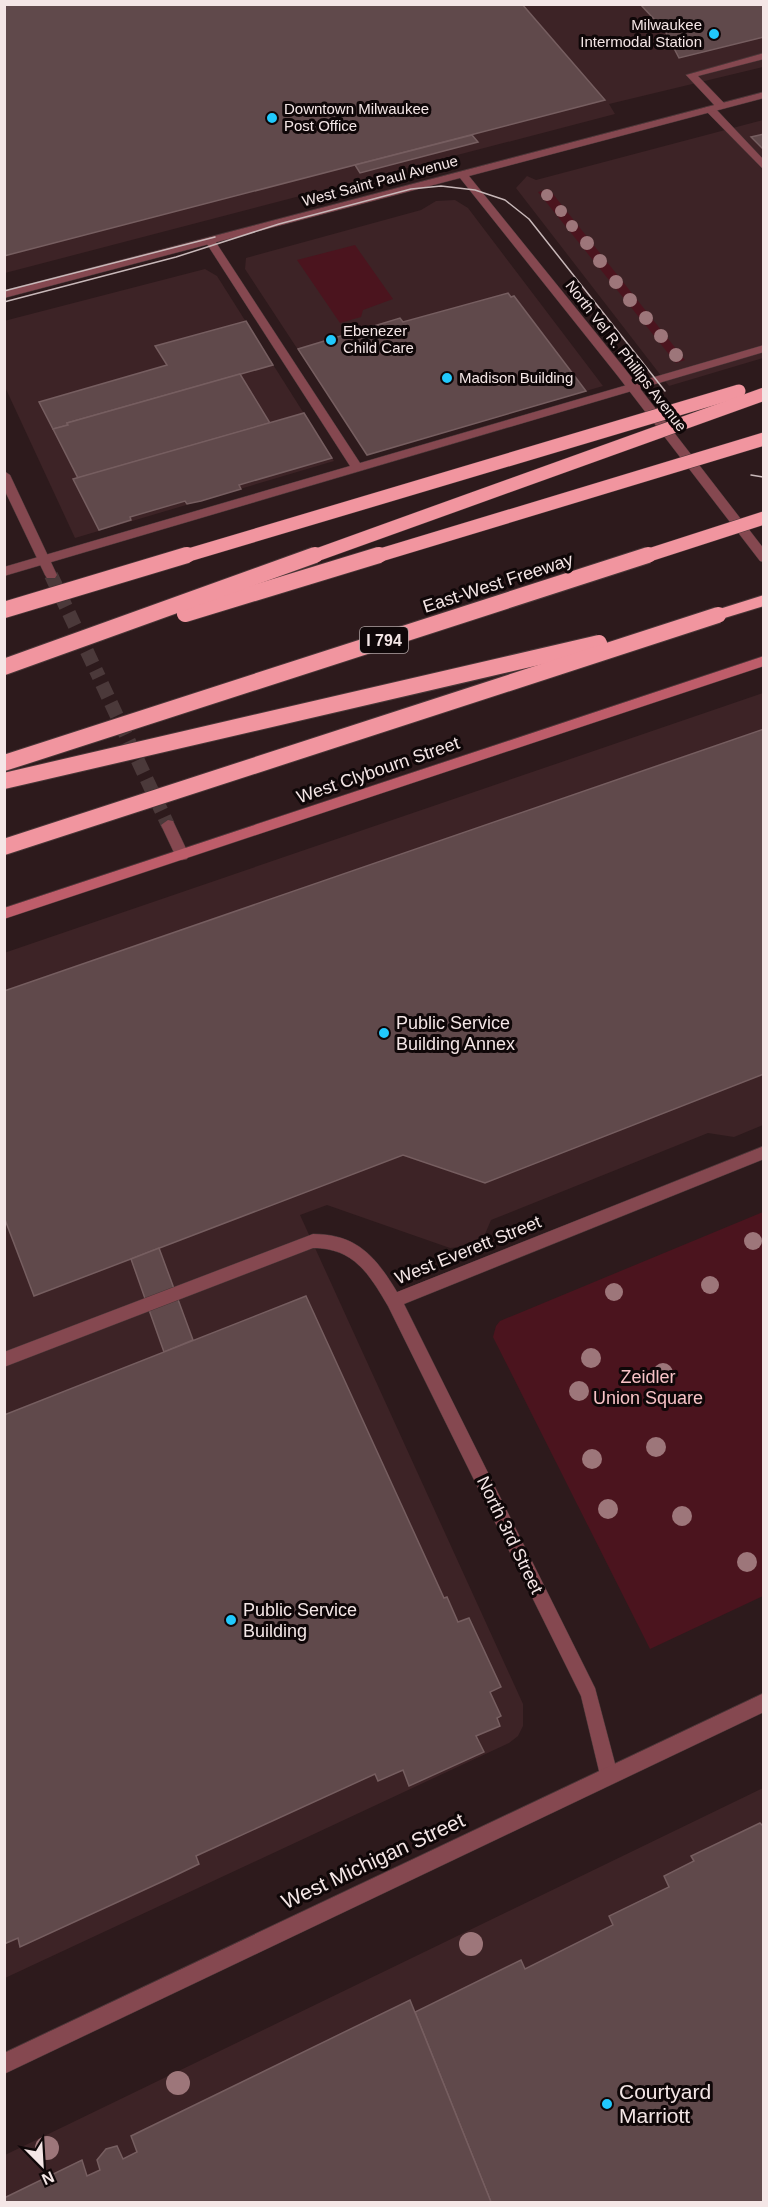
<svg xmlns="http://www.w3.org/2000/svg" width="768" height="2207" viewBox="0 0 768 2207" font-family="Arial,sans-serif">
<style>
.built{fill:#3d2326}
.green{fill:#4b141e}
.building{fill:#60494b;stroke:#765e60;stroke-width:1.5}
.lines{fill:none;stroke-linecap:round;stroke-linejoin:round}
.minor-tunnel{stroke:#4b393a;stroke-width:14;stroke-dasharray:14 7;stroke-linecap:butt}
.service-casing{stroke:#493738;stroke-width:1}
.minor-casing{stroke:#493738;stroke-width:1}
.tertiary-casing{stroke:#493738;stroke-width:1}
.secondary-casing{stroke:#493738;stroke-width:1}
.motorway-casing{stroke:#493738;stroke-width:2}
.service{fill:#854850;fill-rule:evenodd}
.minor{fill:#854850;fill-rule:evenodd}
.tertiary{fill:#854850;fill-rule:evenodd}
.secondary{fill:#be5d6a;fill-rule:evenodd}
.motorway{fill:#f1959f;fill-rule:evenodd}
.tram{stroke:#c8b8b9;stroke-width:1.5}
.motorway-bridge-far1-casing{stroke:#493738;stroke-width:14;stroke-linecap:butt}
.motorway-bridge-casing{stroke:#493738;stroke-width:18;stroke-linecap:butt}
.motorway-bridge-far1{stroke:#f1959f;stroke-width:13}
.motorway-bridge{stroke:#f1959f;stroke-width:16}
.tree{fill:#9d767a}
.poi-dot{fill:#21c9fd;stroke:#0f0708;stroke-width:2}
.labels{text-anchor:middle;stroke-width:6;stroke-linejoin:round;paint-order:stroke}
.far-poi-label{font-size:15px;fill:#f4e6e6;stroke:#0f0708;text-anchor:start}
.far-street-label{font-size:15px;fill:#f4e6e6;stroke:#0f0708}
.shield{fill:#0f0708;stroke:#afa3a3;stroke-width:1.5}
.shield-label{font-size:16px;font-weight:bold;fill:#f4e6e6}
.street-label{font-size:18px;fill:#f4e6e6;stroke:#0f0708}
.poi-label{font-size:18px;fill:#f4e6e6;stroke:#0f0708;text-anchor:start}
.park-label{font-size:18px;fill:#f8c2c6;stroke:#0f0708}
.near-street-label{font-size:21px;fill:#f4e6e6;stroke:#0f0708}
.near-poi-label{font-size:21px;fill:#f4e6e6;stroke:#0f0708;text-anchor:start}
</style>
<rect width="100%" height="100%" fill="#2d1a1c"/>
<!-- built -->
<g class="built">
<polygon points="5,5 763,5 763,67 609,104 615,114 5,273"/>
<polygon points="763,120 763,358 669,386 516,188 527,176 536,180"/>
<polygon points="455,200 468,208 603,386 367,455 245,269 246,258 421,210 436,201"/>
<polygon points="205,269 217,276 334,461 75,538 5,387 4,321"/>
<polygon points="763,693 763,1125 734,1137 708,1133 491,1220 485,1234 478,1239 459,1247 450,1248 327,1205 300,1215 523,1704 523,1726 518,1736 509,1743 5,1978 4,953"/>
<polygon points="763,1788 763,2202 5,2202 5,2155"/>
</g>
<!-- green -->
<g class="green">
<polygon points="549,189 685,360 676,363 538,192"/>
<polygon points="355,245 393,299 363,310 361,317 340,323 297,260"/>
<polygon points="763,1212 763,1596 650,1649 493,1337 496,1326 500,1321"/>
</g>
<!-- building -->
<g class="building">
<polygon points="4,4 522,4 605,100 4,256"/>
<polygon points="764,4 764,37 679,58 665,31 640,4"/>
<polygon points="764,134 764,150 751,137"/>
<polygon points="472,135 478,142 360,173 355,165"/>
<polygon points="508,293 511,297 514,296 586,391 367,455 298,349 400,318 403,322"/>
<polygon points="246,321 273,365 67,423 68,425 53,429 39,402 167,365 155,346"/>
<polygon points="240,374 270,423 78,478 53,429 68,425 67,423"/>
<polygon points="304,413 332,458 239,485 241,489 201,501 187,504 185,501 130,517 131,520 99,530 73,479"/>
<polygon points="764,729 764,1074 485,1183 403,1155 34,1296 4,1217 4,991"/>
<polygon points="159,1248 193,1340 164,1352 131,1259"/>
<polygon points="306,1296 444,1598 447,1597 458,1622 469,1618 501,1687 490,1692 501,1716 497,1718 500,1726 476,1736 484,1752 409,1786 403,1770 378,1781 375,1774 196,1856 199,1864 170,1878 20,1947 18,1938 4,1944 4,1415"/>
<polygon points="760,1823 764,1827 764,2202 491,2202 415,2012 521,1960 525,1969 613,1925 609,1916 669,1887 664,1876 694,1861 691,1856"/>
<polygon points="410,2000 491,2202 4,2202 4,2198 82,2160 87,2176 100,2170 97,2160 106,2149 117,2146 123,2159 137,2152 131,2136"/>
</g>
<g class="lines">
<!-- minor-tunnel -->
<g class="minor-tunnel">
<polyline points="51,575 99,677"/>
<polyline points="102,684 168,825"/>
</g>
<!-- service casing -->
<g class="service-casing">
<g id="service">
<polygon points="764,53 764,59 698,76 725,104 725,108 717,108 686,75"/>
<polygon points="706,107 714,107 764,160 764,170 706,111"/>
<polygon points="210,238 215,241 360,463 764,345 764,352 4,576 4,567 350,466 205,241"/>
</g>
</g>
<!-- minor casing -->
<g class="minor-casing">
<g id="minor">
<polygon points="4,471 10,475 57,575 55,578 47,578 45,575 4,489"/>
<polygon points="168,820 173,821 189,855 187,859 182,860 177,859 161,825"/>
<path d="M764 1146V1159L404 1304 595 1688 618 1775 615 1781 609 1784 603 1781 600 1775 581 1696 388 1306C369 1274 354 1248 313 1248L4 1367V1352L313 1234C357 1234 376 1257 397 1292Z"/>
</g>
</g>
<!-- tertiary casing -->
<g class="tertiary-casing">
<g id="tertiary">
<polygon points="764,92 764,98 469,176 625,369 764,549 764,562 760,561 617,375 460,178 4,298 4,291"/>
<polygon points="764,1693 764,1712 4,2074 4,2053"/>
</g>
</g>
<!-- secondary casing -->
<g class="secondary-casing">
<polygon id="secondary" points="764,656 764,666 4,919 4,908"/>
</g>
<!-- motorway casing -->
<g class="motorway-casing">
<polygon id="motorway" points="764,595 764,606 718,620 713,619 710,615 713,611"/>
</g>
<!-- service -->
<use href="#service" class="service"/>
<!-- minor -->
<use href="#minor" class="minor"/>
<!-- tertiary -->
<use href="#tertiary" class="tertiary"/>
<!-- secondary -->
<use href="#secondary" class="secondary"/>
<!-- motorway -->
<use href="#motorway" class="motorway"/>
<!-- tram -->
<g class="tram">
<polyline points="4,291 215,237"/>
<polyline points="4,302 176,257 279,224 411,189 441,186 475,190 505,200 529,219 665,391"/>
<polyline points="751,475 763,477"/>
</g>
<!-- motorway-bridge-far1 casing -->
<g class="motorway-bridge-far1-casing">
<g id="motorway-bridge-far1">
<polyline points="182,557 739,391"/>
<polyline points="311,557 764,394"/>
<polyline points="374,557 764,439"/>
<polyline points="643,557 764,518"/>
</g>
</g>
<!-- motorway-bridge casing -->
<g class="motorway-bridge-casing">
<g id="motorway-bridge">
<polyline points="4,610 187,555"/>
<polyline points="185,614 379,555"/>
<polyline points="4,667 315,555"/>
<polyline points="4,763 648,555"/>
<polyline points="4,781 599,643"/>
<polyline points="4,847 718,615"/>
</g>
</g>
<!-- motorway-bridge-far1 -->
<use href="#motorway-bridge-far1" class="motorway-bridge-far1"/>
<!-- motorway-bridge -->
<use href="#motorway-bridge" class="motorway-bridge"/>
</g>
<!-- trees -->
<g class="tree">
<circle cx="547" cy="195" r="6"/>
<circle cx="561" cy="211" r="6"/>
<circle cx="572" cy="226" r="6"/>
<circle cx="587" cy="243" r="7"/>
<circle cx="600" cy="261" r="7"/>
<circle cx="616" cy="282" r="7"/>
<circle cx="630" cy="300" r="7"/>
<circle cx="646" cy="318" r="7"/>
<circle cx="661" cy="336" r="7"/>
<circle cx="676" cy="355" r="7"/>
<circle cx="753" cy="1241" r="9"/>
<circle cx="710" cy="1285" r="9"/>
<circle cx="614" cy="1292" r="9"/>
<circle cx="591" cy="1358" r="10"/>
<circle cx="663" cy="1373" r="10"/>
<circle cx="579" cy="1391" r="10"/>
<circle cx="656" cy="1447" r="10"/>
<circle cx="592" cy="1459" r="10"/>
<circle cx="608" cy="1509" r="10"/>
<circle cx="682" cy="1516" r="10"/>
<circle cx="747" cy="1562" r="10"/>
<circle cx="471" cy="1944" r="12"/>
<circle cx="178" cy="2083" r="12"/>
<circle cx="47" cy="2148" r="12"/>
</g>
<!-- markers -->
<g class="poi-dot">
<circle cx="714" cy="34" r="6"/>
<circle cx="272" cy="118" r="6"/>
<circle cx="331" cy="340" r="6"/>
<circle cx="447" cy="378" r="6"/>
<circle cx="384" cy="1033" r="6"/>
<circle cx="231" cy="1620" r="6"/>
<circle cx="607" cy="2104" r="6"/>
</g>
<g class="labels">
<!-- far-poi labels -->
<g class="far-poi-label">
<text x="702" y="30" text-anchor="end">Milwaukee<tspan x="702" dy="17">Intermodal Station</tspan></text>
<text x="284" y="114">Downtown Milwaukee<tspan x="284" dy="17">Post Office</tspan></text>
<text x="343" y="336">Ebenezer<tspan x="343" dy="17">Child Care</tspan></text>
<text x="459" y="383">Madison Building</text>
</g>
<!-- far-street labels -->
<g class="far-street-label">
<text transform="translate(380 181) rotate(-15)" y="5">West Saint Paul Avenue</text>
<text transform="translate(626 356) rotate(52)" y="5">North Vel R. Phillips Avenue</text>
</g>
<!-- shield labels -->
<rect class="shield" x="360" y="627" width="48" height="26" rx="4.5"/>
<g class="shield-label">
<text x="384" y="646">I 794</text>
</g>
<!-- street labels -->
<g class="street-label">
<text transform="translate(498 583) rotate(-18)" y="6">East-West Freeway</text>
<text transform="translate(378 770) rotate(-19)" y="6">West Clybourn Street</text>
<text transform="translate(468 1250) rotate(-22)" y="6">West Everett Street</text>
<text transform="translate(510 1535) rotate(64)" y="6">North 3rd Street</text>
</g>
<!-- poi labels -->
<g class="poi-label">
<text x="396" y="1029">Public Service<tspan x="396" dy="21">Building Annex</tspan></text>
<text x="243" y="1616">Public Service<tspan x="243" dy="21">Building</tspan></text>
</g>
<!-- park labels -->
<g class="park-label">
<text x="648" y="1383">Zeidler<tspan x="648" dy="21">Union Square</tspan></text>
</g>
<!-- near-street labels -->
<g class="near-street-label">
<text transform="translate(373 1861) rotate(-25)" y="7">West Michigan Street</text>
</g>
<!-- near-poi labels -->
<g class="near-poi-label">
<text x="619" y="2099">Courtyard<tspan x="619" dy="24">Marriott</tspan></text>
</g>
</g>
<!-- border -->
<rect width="768" height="2207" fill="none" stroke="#f4e6e6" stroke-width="12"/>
<!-- north arrow -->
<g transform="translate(42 2165) rotate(156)" stroke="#0f0708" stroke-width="4.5" paint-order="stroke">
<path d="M0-4.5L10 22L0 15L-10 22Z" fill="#f4e6e6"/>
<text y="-9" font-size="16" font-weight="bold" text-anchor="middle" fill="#f4e6e6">N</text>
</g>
</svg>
